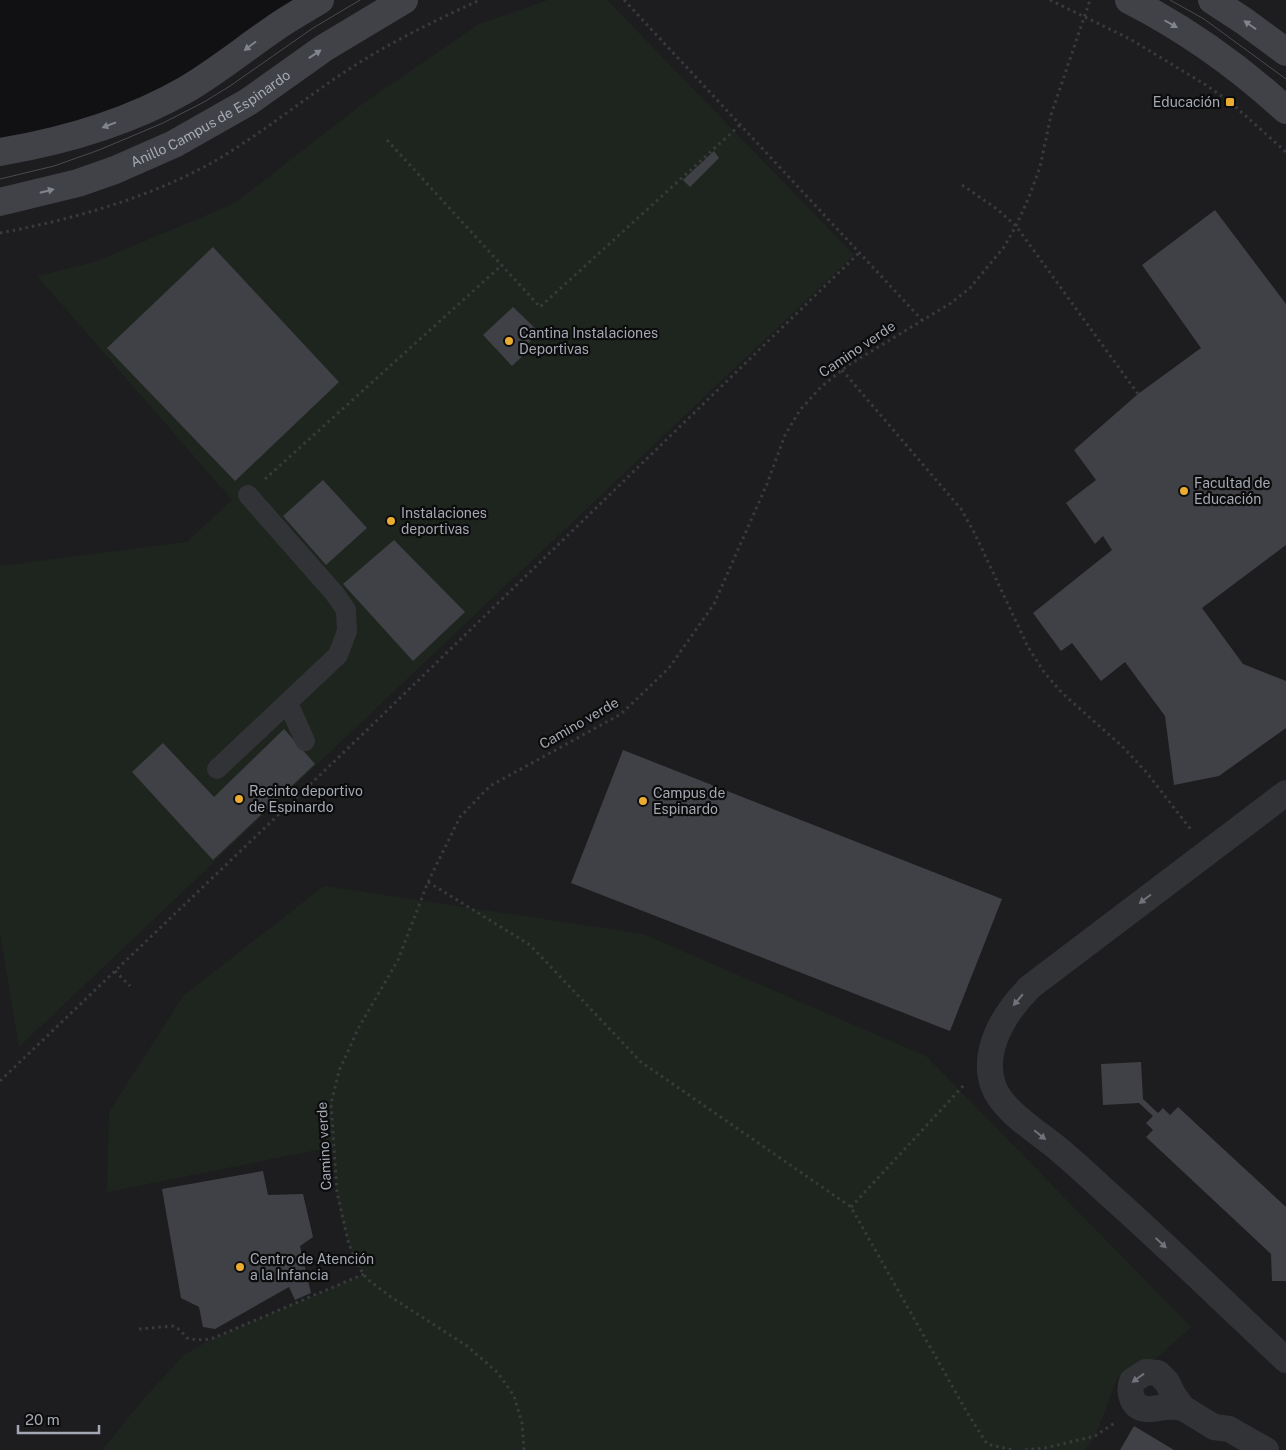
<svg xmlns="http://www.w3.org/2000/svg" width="1286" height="1450" viewBox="0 0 1286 1450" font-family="'Public Sans',sans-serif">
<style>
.built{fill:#1d1d1f}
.green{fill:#1e251e}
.building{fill:#404146}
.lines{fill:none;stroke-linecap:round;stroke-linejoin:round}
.path{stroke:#383a3e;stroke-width:3;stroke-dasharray:2.5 4;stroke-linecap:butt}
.pedestrian{stroke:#323337;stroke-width:20}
.minor{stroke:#323337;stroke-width:26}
.secondary{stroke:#404247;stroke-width:28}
.tram{stroke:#494b50;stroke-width:1}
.oneway{fill:#80848d}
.oneway2{fill:#70737b}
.poi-dot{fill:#ebad31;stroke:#0c0c0d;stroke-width:2}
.labels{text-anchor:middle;stroke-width:4.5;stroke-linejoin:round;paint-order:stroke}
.poi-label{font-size:14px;fill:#a3a8b3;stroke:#0c0c0d;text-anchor:start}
.street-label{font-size:14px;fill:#a3a8b3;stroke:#0c0c0d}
</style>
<rect width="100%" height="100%" fill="#111113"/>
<!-- built -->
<polygon class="built" points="320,0 1286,0 1286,1450 0,1450 0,152 102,128"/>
<!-- green -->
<g class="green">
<polygon points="548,0 607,0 854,255 19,1047 0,933 0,566 187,542 232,500 37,276 95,262 235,203 361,105 479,24"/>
<path d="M324 886 643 934 926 1056 1191 1327 1152 1362 1118 1377 1095 1436 1085 1450H102L147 1395 184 1355 211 1339 364 1274C340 1240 336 1188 332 1147L107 1192 109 1112 183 996Z"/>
</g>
<!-- building -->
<g class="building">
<polygon points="714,151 719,158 690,187 683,180"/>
<polygon points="1215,210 1286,304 1286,545 1202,608 1243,664 1286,681 1286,728 1219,776 1174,785 1165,716 1125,662 1101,681 1072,643 1061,651 1033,613 1112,550 1103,536 1095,544 1066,503 1096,480 1074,450 1138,394 1201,348 1142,265"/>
<polygon points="213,247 339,382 235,481 107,348"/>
<polygon points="513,307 539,332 525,347 528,351 512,366 483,335"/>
<polygon points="323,480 367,528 326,565 283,516"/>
<polygon points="394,540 465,612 413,661 343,584"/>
<polygon points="284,729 315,764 213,860 132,772 163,743 214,797"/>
<polygon points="623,750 1002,899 950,1031 571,883"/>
<polygon points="1141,1062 1143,1099 1158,1113 1163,1108 1170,1115 1178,1107 1286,1207 1286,1281 1272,1281 1271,1254 1146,1137 1153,1130 1146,1123 1153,1116 1139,1103 1103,1105 1101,1064"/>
<polygon points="263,1171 268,1195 303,1194 313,1237 300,1246 311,1293 295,1300 289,1287 215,1329 203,1327 199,1307 181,1298 162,1189"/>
<polygon points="1134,1426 1174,1450 1120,1450"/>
</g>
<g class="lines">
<!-- path -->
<g class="path">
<polyline points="624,0 922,320"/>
<polyline points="1050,0 1130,39 1206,85 1230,102 1286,152"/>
<polyline points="387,140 540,307 740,125"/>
<polyline points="962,185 997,209 1016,226 1138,394"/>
<path d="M0 233C74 219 149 198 215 161 254 138 290 110 327 84 375 50 427 24 480 0"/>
<polyline points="842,370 961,509 975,534 1028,647 1044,672 1062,693 1122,746 1147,773 1192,831"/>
<polyline points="265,479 502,265"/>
<polyline points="428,882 530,945 641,1062 851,1207 968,1414 987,1444 1013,1450"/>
<polyline points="115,971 130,986"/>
<polyline points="0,1081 366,731 859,253"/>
<polyline points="851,1207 965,1084"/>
<polyline points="139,1329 173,1326 180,1330 187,1338 197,1340 211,1339 364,1274"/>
<polyline points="524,1450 522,1423 514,1396 498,1373 467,1346 391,1297 367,1279 356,1263 348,1241 337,1192 331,1104 339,1071 359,1027 398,960 428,882 460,817 490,786 621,714 669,668 714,604 767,484 785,435 800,410 821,387 847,366 951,303 970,288 1004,247 1016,226 1029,197 1040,167 1051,115 1090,0"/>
<polyline points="1025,1450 1045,1448 1095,1436 1116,1422"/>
</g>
<!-- pedestrian -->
<g class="pedestrian">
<polyline points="288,703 305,741"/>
<polyline points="217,769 338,655 347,631 346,610 335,594 248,495"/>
</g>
<!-- minor -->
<g class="minor">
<path d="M1286 793 1030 987C1006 1011 981 1049 993 1085 1001 1110 1038 1132 1057 1148 1073 1161 1088 1175 1103 1189 1165 1244 1225 1303 1286 1360"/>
<path d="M1183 1408C1178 1407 1173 1406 1167 1407 1160 1407 1154 1410 1147 1409 1132 1408 1128 1393 1132 1381L1146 1372 1158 1373 1167 1382 1174 1396 1183 1408 1214 1427 1229 1429 1266 1450"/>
</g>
<!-- secondary -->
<g class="secondary">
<path d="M1129 0C1186 29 1239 67 1286 110"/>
<polyline points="1212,0 1244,21 1286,52"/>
<path d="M0 152C65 141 130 122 187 89 217 71 243 50 272 30 287 19 304 10 320 0"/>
<path id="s1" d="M0 202 78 183 115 170 174 144 248 102 324 48 404 0"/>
</g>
<!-- tram -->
<g class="tram">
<polyline points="1170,0 1204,19 1286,79"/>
<polyline points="0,179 54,166 99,150 163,123 204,102 230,86 313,28 360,0"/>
</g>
</g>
<!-- one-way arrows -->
<defs><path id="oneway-solid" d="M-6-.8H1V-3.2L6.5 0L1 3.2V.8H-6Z" transform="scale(1.25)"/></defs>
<g class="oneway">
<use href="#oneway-solid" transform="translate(1171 24) rotate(30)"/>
<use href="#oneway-solid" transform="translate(1250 25) rotate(-145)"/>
<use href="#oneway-solid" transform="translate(250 46) rotate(143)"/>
<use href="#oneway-solid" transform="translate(315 54) rotate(-34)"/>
<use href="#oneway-solid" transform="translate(109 125) rotate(159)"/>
<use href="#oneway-solid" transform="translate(47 191) rotate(-14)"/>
</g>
<g class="oneway2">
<use href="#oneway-solid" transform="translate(1145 899) rotate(143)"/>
<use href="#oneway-solid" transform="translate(1018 1000) rotate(130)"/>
<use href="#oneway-solid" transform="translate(1040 1135) rotate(39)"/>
<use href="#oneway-solid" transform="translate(1161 1243) rotate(43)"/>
<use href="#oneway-solid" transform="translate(1138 1378) rotate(144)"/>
</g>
<!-- markers -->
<g class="poi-dot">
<rect x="1225" y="97" width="10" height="10" rx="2.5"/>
<circle cx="509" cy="341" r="5"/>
<circle cx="1184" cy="491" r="5"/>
<circle cx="391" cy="521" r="5"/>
<circle cx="239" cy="799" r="5"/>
<circle cx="643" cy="801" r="5"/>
<circle cx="240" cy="1267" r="5"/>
</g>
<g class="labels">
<!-- poi labels -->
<g class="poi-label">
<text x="1220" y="107" text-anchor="end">Educación</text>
<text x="519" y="338">Cantina Instalaciones<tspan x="519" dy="16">Deportivas</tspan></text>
<text x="1194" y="488">Facultad de<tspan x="1194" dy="16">Educación</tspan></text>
<text x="401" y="518">Instalaciones<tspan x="401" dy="16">deportivas</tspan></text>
<text x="249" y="796">Recinto deportivo<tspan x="249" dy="16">de Espinardo</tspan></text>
<text x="653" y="798">Campus de<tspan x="653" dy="16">Espinardo</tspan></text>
<text x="250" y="1264">Centro de Atención<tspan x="250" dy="16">a la Infancia</tspan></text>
</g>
<!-- street labels -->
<g class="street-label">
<text dy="5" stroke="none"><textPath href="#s1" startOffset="228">Anillo Campus de Espinardo</textPath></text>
<text transform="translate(857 349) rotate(-34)" y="5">Camino verde</text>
<text transform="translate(579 723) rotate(-30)" y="5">Camino verde</text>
<text transform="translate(324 1146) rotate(-93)" y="5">Camino verde</text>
</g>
</g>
<!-- scale -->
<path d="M18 1425v8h81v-8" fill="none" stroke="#a3a8b3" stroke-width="2.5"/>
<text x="25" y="1425" font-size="15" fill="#a3a8b3" stroke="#0c0c0d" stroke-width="4" paint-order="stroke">20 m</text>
</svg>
